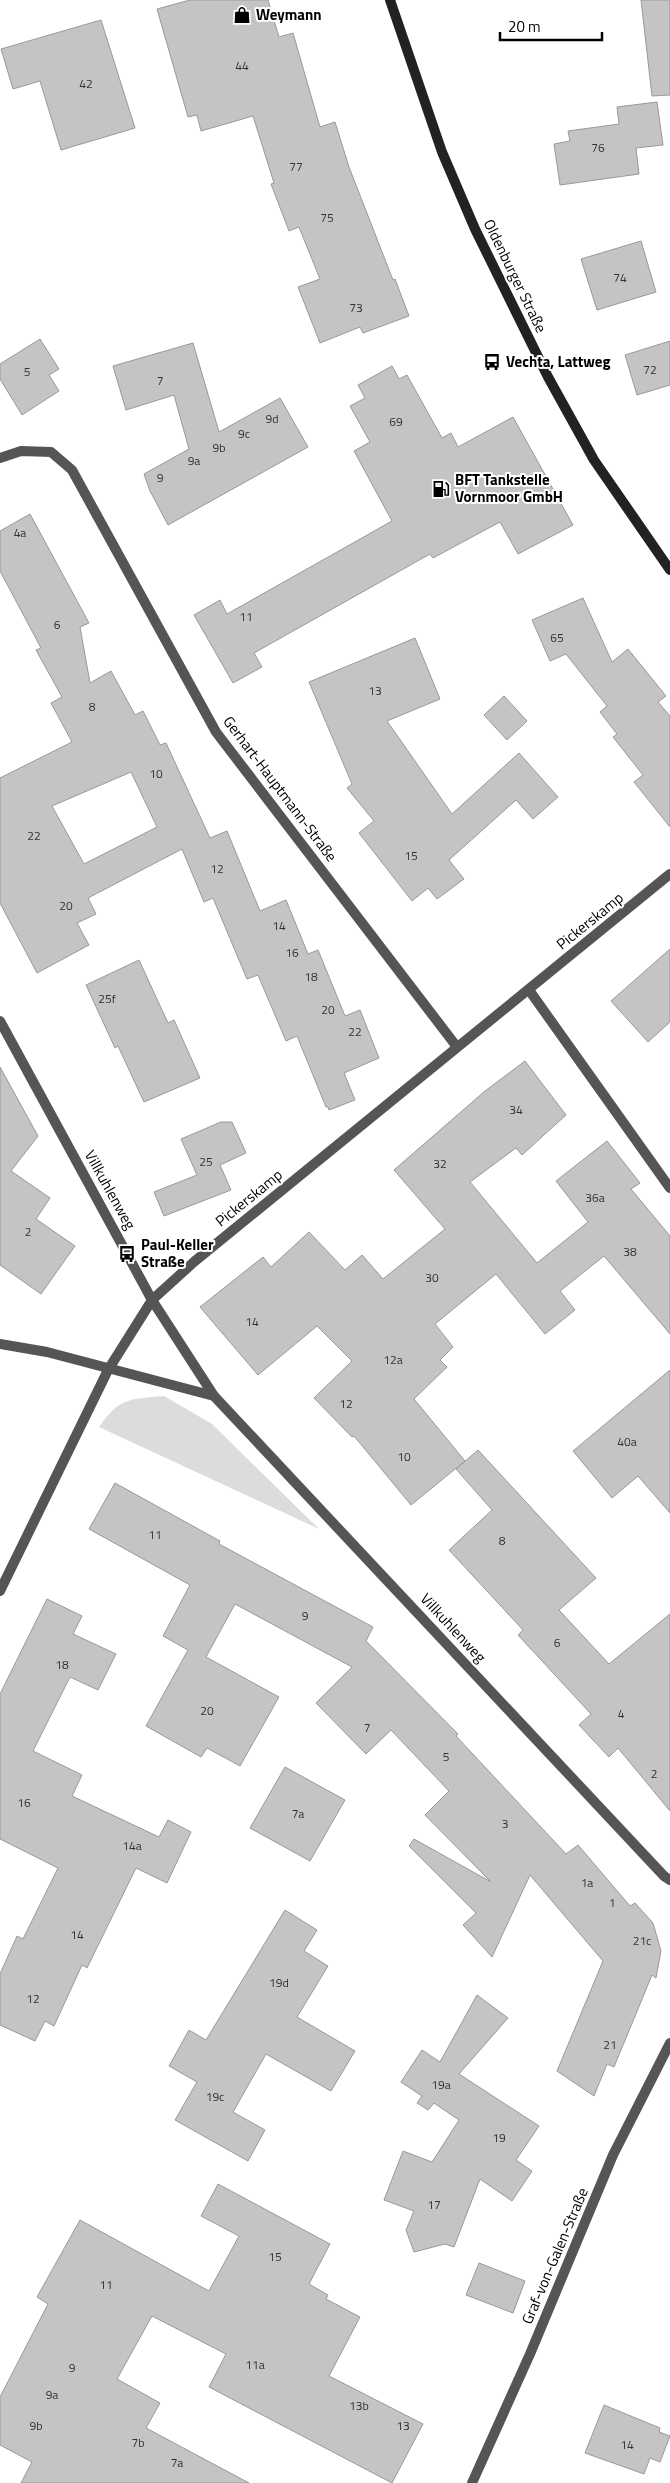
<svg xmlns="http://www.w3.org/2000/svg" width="670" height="2483" viewBox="0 0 670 2483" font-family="'Titillium Web',sans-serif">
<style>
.green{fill:#dcdcdc}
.building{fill:#c4c4c4;stroke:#999;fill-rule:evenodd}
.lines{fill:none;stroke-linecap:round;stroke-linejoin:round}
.minor{stroke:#555;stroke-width:10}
.secondary{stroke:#222;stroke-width:10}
.labels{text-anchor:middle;stroke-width:4;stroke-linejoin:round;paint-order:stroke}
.number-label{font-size:12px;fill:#313131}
.poi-label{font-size:15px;font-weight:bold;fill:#000;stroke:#fff;text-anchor:start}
.street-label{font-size:15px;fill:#000;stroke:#fff}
</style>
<rect width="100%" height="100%" fill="#fff"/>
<!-- green -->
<path class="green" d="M164 1396 212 1424 319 1529 99 1427C120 1397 130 1399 164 1396Z"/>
<!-- building -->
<g class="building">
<polygon points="190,0 268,0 279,37 293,33 320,127 335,122 349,167 393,280 395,279 409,316 363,333 360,327 320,343 298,287 320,279 299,227 289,231 271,184 274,183 253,116 201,131 197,115 188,117 157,9"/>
<polygon points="641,0 670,0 670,95 652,96"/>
<polygon points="101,20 135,128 61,150 40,81 13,89 1,49"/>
<polygon points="657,102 663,145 636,148 639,174 560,185 554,144 570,141 568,131 619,124 617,107"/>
<polygon points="641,241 656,292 597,310 581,259"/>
<polygon points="40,339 59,369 49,375 59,391 22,415 0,379 0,364"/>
<polygon points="670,341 670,385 637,395 625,355"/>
<polygon points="193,343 219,432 280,398 308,447 168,525 150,491 144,474 189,449 174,395 126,410 113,366"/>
<polygon points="392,366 399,379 407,375 442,438 451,433 458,447 513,417 573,525 518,554 500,522 433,558 430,554 254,653 262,667 233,683 194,615 220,600 227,614 392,521 354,451 370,442 350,406 365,398 358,385"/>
<path d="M30 514 89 623 80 627 90 683 111 671 135 715 143 711 160 745 166 743 210 838 227 831 260 911 286 900 308 954 318 950 345 1016 360 1010 379 1058 344 1073 355 1100 329 1110 328 1107H326L297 1036 286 1041 258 975 247 979 213 898 204 902 182 849 88 898 96 914 77 923 89 945 37 973 0 903V778L72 742 51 703 62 697 36 650 41 648 0 571V531ZM131 772 157 827 84 864 52 806Z"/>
<polygon points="583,598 612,662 628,649 666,696 658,702 670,716 670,827 634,782 643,775 613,737 617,734 600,712 607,706 566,654 550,661 532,620"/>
<polygon points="415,638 440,699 387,721 452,814 519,753 558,797 533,819 516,800 449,860 464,879 437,899 428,888 412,901 359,833 374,821 347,788 352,784 309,682"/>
<polygon points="504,696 527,721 507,740 484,715"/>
<polygon points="670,949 670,1022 648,1042 611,1001"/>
<polygon points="139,960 168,1023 174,1020 200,1078 144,1102 118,1046 115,1048 86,985"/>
<polygon points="525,1061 566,1115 522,1155 516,1148 470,1182 537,1263 588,1222 556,1181 607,1141 640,1183 631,1189 670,1236 670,1334 604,1256 560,1291 575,1310 545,1334 496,1274 435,1324 453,1347 440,1360 447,1367 414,1399 465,1461 411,1505 354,1436 352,1437 314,1398 352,1361 317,1326 258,1375 200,1307 263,1257 271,1267 309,1232 345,1270 362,1255 383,1279 445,1229 394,1170 485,1091"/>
<polygon points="0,1067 38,1136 11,1171 50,1198 36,1219 75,1246 41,1294 0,1265"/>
<polygon points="221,1122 232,1122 246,1153 220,1165 231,1190 164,1216 154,1192 197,1175 181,1139"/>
<polygon points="670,1370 670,1513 638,1476 612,1498 573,1451"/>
<polygon points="478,1450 596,1578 559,1610 609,1664 670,1614 670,1811 618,1748 609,1757 579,1725 591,1714 518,1635 523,1630 449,1550 492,1510 456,1469"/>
<polygon points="115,1483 220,1541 219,1544 373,1627 366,1641 458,1734 456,1736 566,1854 578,1845 630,1906 635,1903 653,1923 661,1951 656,1978 652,1975 614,2067 607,2064 594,2096 557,2071 603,1961 530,1875 492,1957 463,1925 476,1913 409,1846 414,1839 491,1882 425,1815 449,1791 391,1730 366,1754 316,1703 352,1667 235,1604 206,1657 279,1697 240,1766 207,1748 201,1757 146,1726 188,1650 163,1636 190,1585 89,1529"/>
<polygon points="47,1599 82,1616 73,1634 116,1654 98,1690 70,1677 33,1751 82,1775 72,1796 159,1837 168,1820 191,1832 167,1883 136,1868 87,1968 82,1965 54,2026 45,2021 35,2041 0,2025 0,1974 17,1936 23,1939 58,1868 0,1839 0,1694"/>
<polygon points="285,1767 345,1800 310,1861 250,1828"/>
<polygon points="285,1910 317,1930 304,1951 328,1966 297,2017 355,2051 331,2091 266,2054 233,2112 265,2130 248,2161 175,2120 197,2082 169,2066 189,2030 206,2040"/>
<polygon points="477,1995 508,2018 459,2074 539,2126 516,2160 532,2171 512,2201 480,2179 454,2247 445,2244 414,2252 406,2230 414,2211 384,2200 403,2151 432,2162 459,2120 434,2103 428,2110 417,2103 422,2096 401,2082 422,2050 440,2062"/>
<polygon points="218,2184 330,2244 309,2284 328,2295 326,2299 360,2317 329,2376 423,2424 392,2483 209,2387 226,2354 152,2316 117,2379 160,2403 146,2428 249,2483 21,2483 32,2462 0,2445 0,2397 48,2304 37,2297 80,2220 209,2291 239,2236 201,2216"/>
<polygon points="479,2263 525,2281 513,2313 466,2295"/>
<polygon points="604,2405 660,2428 659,2432 670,2436 660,2462 650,2458 644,2474 585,2453"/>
</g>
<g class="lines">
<!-- minor -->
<g class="minor">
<polyline points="0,458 21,451 51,452 72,470 216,732 457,1047"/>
<polyline points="529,990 670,1188"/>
<polyline points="0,1021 152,1300 214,1396 664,1876 670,1880"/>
<polyline points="0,1344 47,1352 214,1396"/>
<polyline points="0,1591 108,1370 152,1300 195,1261 670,874"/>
<polyline points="472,2483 530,2354 613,2155 670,2043"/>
</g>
<!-- secondary -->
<polyline class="secondary" points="390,0 442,152 475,229 548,377 594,460 670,570"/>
</g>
<!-- icons -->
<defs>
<g id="shop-bare" transform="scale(1.35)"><path d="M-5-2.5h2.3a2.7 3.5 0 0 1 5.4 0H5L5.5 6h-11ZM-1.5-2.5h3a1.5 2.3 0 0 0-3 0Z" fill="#000" stroke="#fff" stroke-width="2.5" paint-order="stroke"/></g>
<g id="bus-bare" transform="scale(1.35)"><path d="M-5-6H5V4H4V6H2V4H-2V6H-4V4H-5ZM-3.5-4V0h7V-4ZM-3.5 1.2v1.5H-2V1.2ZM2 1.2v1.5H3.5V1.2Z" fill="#000" stroke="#fff" stroke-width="2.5" paint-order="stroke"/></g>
<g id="fuel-bare" transform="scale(1.35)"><path d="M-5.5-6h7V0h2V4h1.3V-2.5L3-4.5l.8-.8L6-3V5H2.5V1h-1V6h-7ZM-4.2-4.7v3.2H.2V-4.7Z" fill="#000" stroke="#fff" stroke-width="2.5" paint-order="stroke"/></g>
</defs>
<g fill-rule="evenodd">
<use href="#shop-bare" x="242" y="15"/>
<use href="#bus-bare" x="492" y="362"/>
<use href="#fuel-bare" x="441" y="489"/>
<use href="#bus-bare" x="127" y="1254"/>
</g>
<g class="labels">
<!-- number labels -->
<g class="number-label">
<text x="242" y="70">44</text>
<text x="86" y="88">42</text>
<text x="598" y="152">76</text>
<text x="296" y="171">77</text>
<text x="327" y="222">75</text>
<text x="620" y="282">74</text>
<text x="356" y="312">73</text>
<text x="650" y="374">72</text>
<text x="27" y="376">5</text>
<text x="160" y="385">7</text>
<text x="272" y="423">9d</text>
<text x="396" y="426">69</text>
<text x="244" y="438">9c</text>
<text x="219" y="452">9b</text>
<text x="194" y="465">9a</text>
<text x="160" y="482">9</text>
<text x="20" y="537">4a</text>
<text x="246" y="621">11</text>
<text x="57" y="629">6</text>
<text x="557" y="642">65</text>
<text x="375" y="695">13</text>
<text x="92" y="711">8</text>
<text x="156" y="778">10</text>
<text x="34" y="840">22</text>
<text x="411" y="860">15</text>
<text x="217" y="873">12</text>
<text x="66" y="910">20</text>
<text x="279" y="930">14</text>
<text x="292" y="957">16</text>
<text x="311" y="981">18</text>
<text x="107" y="1003">25f</text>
<text x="328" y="1014">20</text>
<text x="355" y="1036">22</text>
<text x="516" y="1114">34</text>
<text x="206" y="1166">25</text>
<text x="440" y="1168">32</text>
<text x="595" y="1202">36a</text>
<text x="28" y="1236">2</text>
<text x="630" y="1256">38</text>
<text x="432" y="1282">30</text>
<text x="252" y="1326">14</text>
<text x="393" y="1364">12a</text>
<text x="346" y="1408">12</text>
<text x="627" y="1446">40a</text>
<text x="404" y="1461">10</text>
<text x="155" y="1539">11</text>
<text x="502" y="1545">8</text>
<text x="305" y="1620">9</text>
<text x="557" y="1647">6</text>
<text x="62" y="1669">18</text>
<text x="207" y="1715">20</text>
<text x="621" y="1718">4</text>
<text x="367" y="1732">7</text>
<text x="446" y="1761">5</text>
<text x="654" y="1778">2</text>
<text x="24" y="1807">16</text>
<text x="298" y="1818">7a</text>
<text x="505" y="1828">3</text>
<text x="132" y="1850">14a</text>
<text x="587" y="1887">1a</text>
<text x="612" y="1907">1</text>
<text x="77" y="1939">14</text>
<text x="642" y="1945">21c</text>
<text x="279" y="1987">19d</text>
<text x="33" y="2003">12</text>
<text x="610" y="2049">21</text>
<text x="441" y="2089">19a</text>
<text x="215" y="2101">19c</text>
<text x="499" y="2142">19</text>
<text x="434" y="2209">17</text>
<text x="275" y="2261">15</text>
<text x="106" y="2289">11</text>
<text x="255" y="2369">11a</text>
<text x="72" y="2372">9</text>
<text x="52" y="2399">9a</text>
<text x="359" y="2410">13b</text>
<text x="36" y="2430">9b</text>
<text x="403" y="2430">13</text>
<text x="138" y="2447">7b</text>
<text x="627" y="2449">14</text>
<text x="177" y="2467">7a</text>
</g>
<!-- poi labels -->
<g class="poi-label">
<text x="256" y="20">Weymann</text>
<text x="506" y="367">Vechta, Lattweg</text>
<text x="455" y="485">BFT Tankstelle<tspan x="455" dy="17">Vornmoor GmbH</tspan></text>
<text x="141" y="1250">Paul-Keller<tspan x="141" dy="17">Straße</tspan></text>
</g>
<!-- street labels -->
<g class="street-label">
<text transform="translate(515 276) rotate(64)" y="5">Oldenburger Straße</text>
<text transform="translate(280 789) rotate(53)" y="5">Gerhart-Hauptmann-Straße</text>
<text transform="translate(590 921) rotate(-39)" y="5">Pickerskamp</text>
<text transform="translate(110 1190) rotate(61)" y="5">Villkuhlenweg</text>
<text transform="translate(249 1198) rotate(-39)" y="5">Pickerskamp</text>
<text transform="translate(453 1628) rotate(47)" y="5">Villkuhlenweg</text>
<text transform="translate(555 2256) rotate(-67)" y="5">Graf-von-Galen-Straße</text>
</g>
</g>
<!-- scale -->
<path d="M500 32v8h102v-8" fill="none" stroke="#000000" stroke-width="2.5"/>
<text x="508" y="32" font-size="15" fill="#000000" stroke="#ffffff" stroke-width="4" paint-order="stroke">20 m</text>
</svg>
